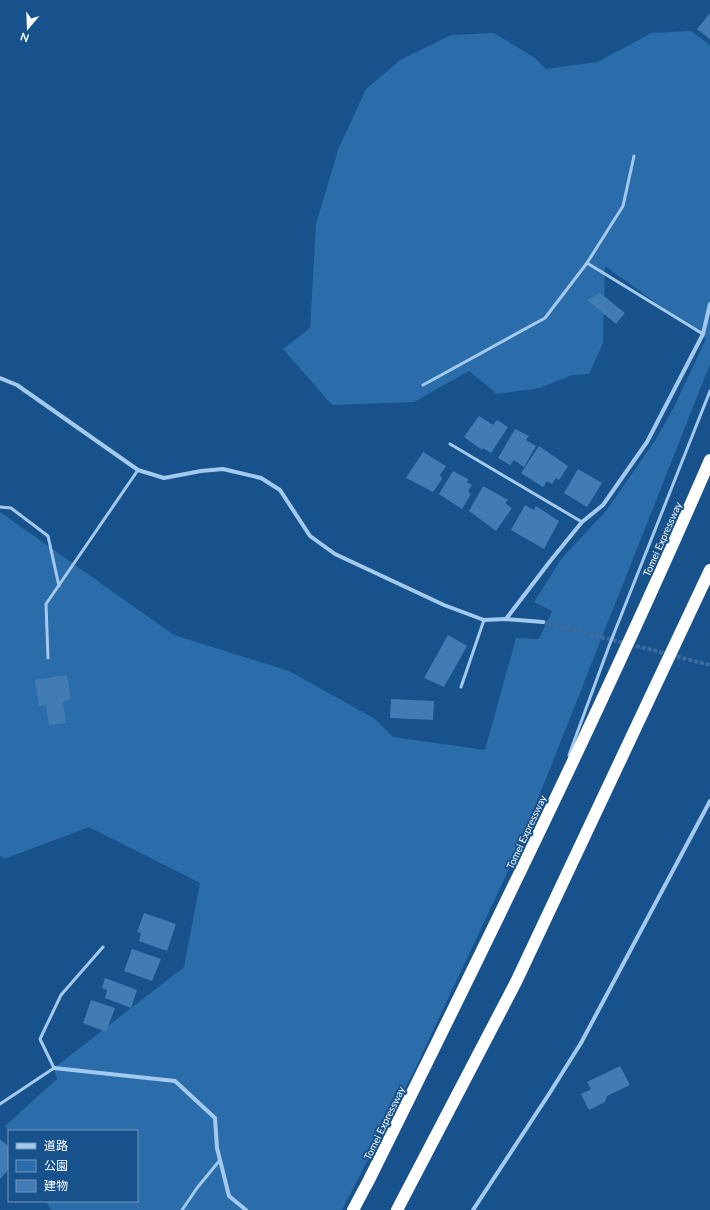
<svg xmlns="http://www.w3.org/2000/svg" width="710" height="1210" viewBox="0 0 710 1210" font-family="Lato,'Noto Sans JP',sans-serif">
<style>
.green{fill:#2b6caa}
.building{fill:#417cb4}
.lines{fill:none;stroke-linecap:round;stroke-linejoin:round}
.street-tunnel{stroke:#3b6c9d;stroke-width:4;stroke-dasharray:4 2;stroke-linecap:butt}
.lane{stroke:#a3caee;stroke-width:3}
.street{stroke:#a3caee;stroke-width:4}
.highway{stroke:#fff;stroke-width:12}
.labels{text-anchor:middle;stroke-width:4;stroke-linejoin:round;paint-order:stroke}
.street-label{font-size:10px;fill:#fff;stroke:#18528c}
</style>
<rect width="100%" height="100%" fill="#18528c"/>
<!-- green -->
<polygon class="green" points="691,31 710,45 710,364 517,852 415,1069 342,1210 51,1210 46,1201 137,1201 137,1131 9,1131 9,1133 5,1126 57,1079 54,1068 184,967 200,883 89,827 4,859 0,855 0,512 174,635 289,671 375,719 393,737 485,750 516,638 539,639 552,611 534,602 562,558 606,511 656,439 673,409 706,339 605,266 603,343 589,374 572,375 540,388 497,394 469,371 414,402 332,405 283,349 310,328 316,224 338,150 366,89 400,60 451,35 494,33 535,58 546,69 597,62 652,33"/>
<!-- building -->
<g class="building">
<polygon points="710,13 710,39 697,29"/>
<polygon points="600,293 625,313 616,324 587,300"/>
<polygon points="479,416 493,425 497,420 508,427 491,453 483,448 482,450 464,437"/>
<polygon points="515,429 529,436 526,440 536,446 524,467 514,460 510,465 498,458"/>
<polygon points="539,446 568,466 559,480 556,478 552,484 547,481 543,487 521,473"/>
<polygon points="423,452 446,466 440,475 442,479 433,492 406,478"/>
<polygon points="578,469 602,483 587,507 564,493"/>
<polygon points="453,471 468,479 467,482 472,485 468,491 471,494 462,509 439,494"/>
<polygon points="483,486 508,500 505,503 512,508 496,531 469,511"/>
<polygon points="525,505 534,510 536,506 559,521 544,549 511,530"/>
<polygon points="448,635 467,646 444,687 424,678"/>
<polygon points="67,675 71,699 63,702 66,723 49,725 46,705 39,706 35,680"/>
<polygon points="391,699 434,701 433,720 390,718"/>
<polygon points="144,913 176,924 167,951 139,941 141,933 137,932"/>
<polygon points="132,949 161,959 152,981 124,971"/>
<polygon points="105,978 137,990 131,1008 105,998 107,990 102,988"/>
<polygon points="91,1000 115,1008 106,1032 83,1023"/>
<polygon points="620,1066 630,1085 607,1096 605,1102 589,1110 581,1094 591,1089 587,1082"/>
<polygon points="0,1139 9,1147 9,1169 0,1179"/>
</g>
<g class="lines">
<!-- street-tunnel -->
<polyline class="street-tunnel" points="543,622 710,665"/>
<!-- lane -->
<g class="lane">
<polyline points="587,263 623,206 634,156"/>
<polyline points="423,385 545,318 587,263 703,334"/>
<polyline points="450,444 582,522"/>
<polyline points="0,507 11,508 48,536 59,586"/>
<polyline points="48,658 46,604 138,470"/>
<polyline points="461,687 484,620"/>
<polyline points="569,755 609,646 710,391"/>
<polyline points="0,1104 54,1068 40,1039 61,995 103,947"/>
<polyline points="182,1210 197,1188 220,1160"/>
</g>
<!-- street -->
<g class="street">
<polyline points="0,378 17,385 138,470 164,478 201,471 223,469 261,478 280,490 310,536 335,554 444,605 484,620 506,619 543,622"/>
<polyline points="506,619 551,560 582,522 603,505 647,442 703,334 710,304"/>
<polyline points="54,1068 175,1081 215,1118 217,1148 229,1196 246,1210"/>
<polyline points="473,1210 549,1094 581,1043 710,801"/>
</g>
<!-- highway -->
<g class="highway">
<path d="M353 1210 369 1180C487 942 604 704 710 460"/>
<polyline points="397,1210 516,982 710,570"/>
</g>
</g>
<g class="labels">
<!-- street labels -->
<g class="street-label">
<text transform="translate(662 539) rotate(-66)" y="4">Tomei Expressway</text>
<text transform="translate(526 832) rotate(-65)" y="4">Tomei Expressway</text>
<text transform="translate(384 1123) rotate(-64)" y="4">Tomei Expressway</text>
</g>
</g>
<!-- legend -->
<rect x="8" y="1130" width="130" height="72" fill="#18528c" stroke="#7497ba"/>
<rect x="16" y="1143" width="20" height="6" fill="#a3caee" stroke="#7497ba"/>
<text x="44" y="1150" font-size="12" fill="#ffffff">道路</text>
<rect x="16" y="1160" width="20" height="12" fill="#2b6caa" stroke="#7497ba"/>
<text x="44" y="1170" font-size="12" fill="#ffffff">公園</text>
<rect x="16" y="1180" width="20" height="12" fill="#417cb4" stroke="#7497ba"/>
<text x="44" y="1190" font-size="12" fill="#ffffff">建物</text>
<!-- north arrow -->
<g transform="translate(28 28) rotate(199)" stroke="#18528c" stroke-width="3" paint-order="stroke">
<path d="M0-3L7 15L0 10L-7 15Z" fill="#ffffff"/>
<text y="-6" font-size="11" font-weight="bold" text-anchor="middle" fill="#ffffff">N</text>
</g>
</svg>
